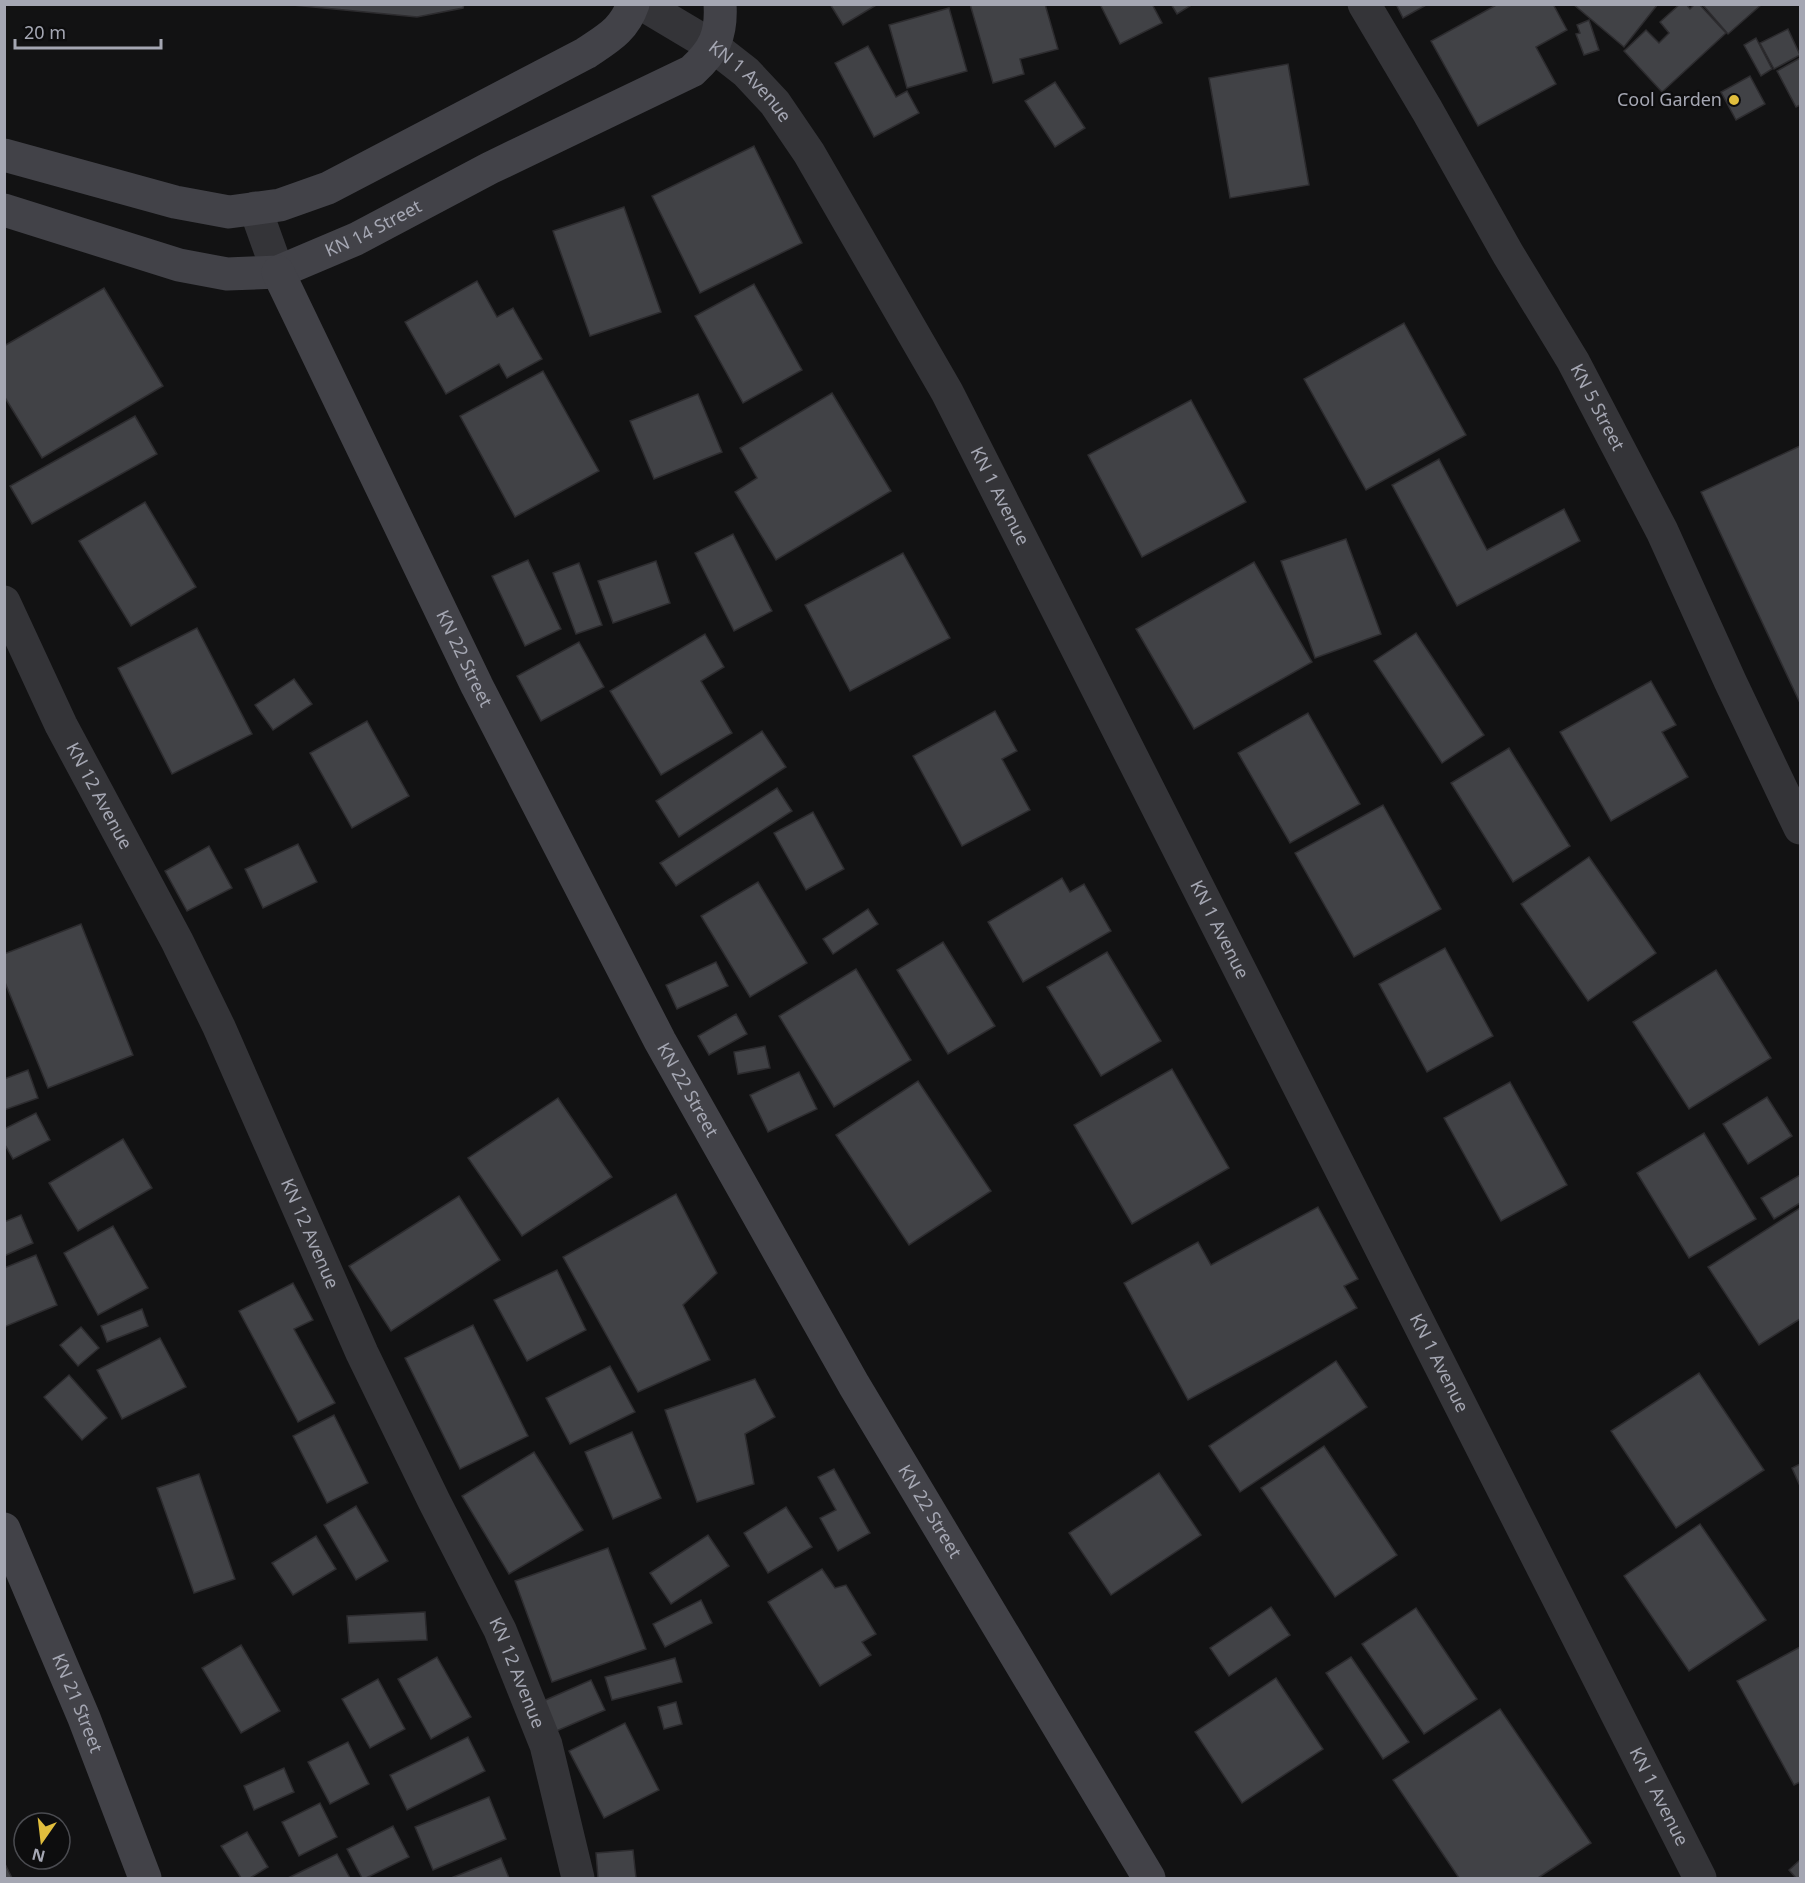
<svg xmlns="http://www.w3.org/2000/svg" width="1805" height="1883" viewBox="0 0 1805 1883" font-family="'Noto Sans',sans-serif">
<style>
.building{fill:#414246;stroke:#2d2c2f;stroke-width:1.5}
.lines{fill:none;stroke-linecap:round;stroke-linejoin:round}
.street{stroke:#343438;stroke-width:33}
.secondary{stroke:#424248;stroke-width:33}
.poi-dot{fill:#e1be3d;stroke:#0d0d0e;stroke-width:2}
.labels{text-anchor:middle;stroke-width:4.5;stroke-linejoin:round;paint-order:stroke}
.street-label{font-size:18px;fill:#a5a7b3;stroke:#0d0d0e}
.poi-label{font-size:18px;fill:#a5a7b3;stroke:#0d0d0e;text-anchor:end}
</style>
<rect width="100%" height="100%" fill="#121213"/>
<!-- building -->
<g class="building">
<polygon points="282,4 464,4 463,8 417,17"/>
<polygon points="830,4 878,4 843,25"/>
<polygon points="970,4 1045,4 1058,49 1020,59 1024,74 993,83"/>
<polygon points="1100,4 1152,4 1162,23 1120,44"/>
<polygon points="1171,4 1193,4 1177,14"/>
<polygon points="1396,4 1428,4 1403,18"/>
<polygon points="1498,4 1553,4 1567,30 1536,47 1556,84 1478,126 1431,41"/>
<polygon points="1573,4 1658,4 1624,47"/>
<polygon points="1680,4 1686,4 1690,9 1695,4 1699,4 1726,33 1662,92 1624,51 1646,30 1659,43 1669,33 1660,22"/>
<polygon points="1702,4 1762,4 1728,34"/>
<polygon points="949,8 967,71 907,88 889,25"/>
<polygon points="1589,20 1599,50 1584,55 1576,34 1580,33 1577,25"/>
<polygon points="1788,29 1800,55 1774,69 1760,43"/>
<polygon points="1756,38 1772,69 1761,76 1744,45"/>
<polygon points="868,46 896,97 907,91 919,113 874,137 835,63"/>
<polygon points="1800,58 1800,105 1796,107 1777,71"/>
<polygon points="1288,64 1309,185 1230,198 1209,78"/>
<polygon points="1750,76 1765,104 1736,120 1721,92"/>
<polygon points="1055,82 1085,128 1055,147 1025,101"/>
<polygon points="754,146 802,243 700,293 652,196"/>
<polygon points="624,207 661,312 590,336 553,231"/>
<polygon points="477,281 497,317 513,308 542,359 507,378 499,364 446,394 405,322"/>
<polygon points="754,284 802,370 743,403 695,316"/>
<polygon points="104,288 163,386 42,458 4,396 4,346"/>
<polygon points="1404,323 1466,435 1366,490 1304,379"/>
<polygon points="543,371 599,471 515,517 460,416"/>
<polygon points="832,393 891,491 776,560 735,492 757,478 740,448"/>
<polygon points="698,394 722,452 654,479 630,421"/>
<polygon points="1191,400 1246,502 1142,557 1088,455"/>
<polygon points="135,416 157,454 32,524 10,486"/>
<polygon points="1800,446 1800,703 1701,492"/>
<polygon points="1439,459 1487,550 1564,509 1580,541 1457,606 1392,485"/>
<polygon points="145,502 196,587 131,626 79,541"/>
<polygon points="733,534 772,611 734,631 695,553"/>
<polygon points="1346,539 1381,634 1315,658 1281,561"/>
<polygon points="903,553 950,638 850,691 805,605"/>
<polygon points="528,560 561,629 525,646 492,576"/>
<polygon points="656,561 670,603 613,623 598,581"/>
<polygon points="1254,562 1312,662 1194,729 1136,629"/>
<polygon points="579,563 602,625 576,634 553,573"/>
<polygon points="197,628 252,734 172,774 118,668"/>
<polygon points="1416,633 1484,735 1442,763 1374,661"/>
<polygon points="705,634 724,667 701,681 732,733 661,775 610,691"/>
<polygon points="579,642 604,687 541,721 517,676"/>
<polygon points="294,679 312,704 273,730 255,705"/>
<polygon points="1651,681 1676,725 1662,732 1688,777 1611,821 1560,732"/>
<polygon points="995,711 1017,751 1002,759 1030,810 962,846 913,756"/>
<polygon points="1308,713 1360,804 1290,843 1238,753"/>
<polygon points="367,721 409,796 352,828 310,753"/>
<polygon points="762,731 786,767 679,837 656,801"/>
<polygon points="1509,748 1570,846 1513,882 1451,783"/>
<polygon points="777,788 792,811 676,886 660,863"/>
<polygon points="1383,805 1441,909 1354,957 1295,853"/>
<polygon points="813,812 844,869 806,890 774,833"/>
<polygon points="298,844 317,882 263,908 245,869"/>
<polygon points="209,846 232,888 187,911 165,871"/>
<polygon points="1589,857 1656,953 1588,1001 1521,904"/>
<polygon points="1062,878 1070,892 1084,884 1111,931 1023,982 988,922"/>
<polygon points="758,882 807,963 750,997 701,916"/>
<polygon points="868,909 878,924 833,954 823,939"/>
<polygon points="81,924 133,1055 48,1088 4,980 4,954"/>
<polygon points="943,942 995,1026 948,1054 897,970"/>
<polygon points="1445,948 1493,1036 1427,1072 1379,984"/>
<polygon points="1107,952 1161,1041 1101,1076 1047,987"/>
<polygon points="716,962 728,986 677,1009 666,985"/>
<polygon points="856,969 911,1060 834,1107 779,1016"/>
<polygon points="1716,970 1771,1058 1689,1109 1633,1022"/>
<polygon points="736,1014 747,1034 709,1055 698,1036"/>
<polygon points="765,1046 770,1068 738,1074 734,1052"/>
<polygon points="1172,1069 1229,1168 1132,1224 1074,1125"/>
<polygon points="28,1070 38,1098 4,1110 4,1079"/>
<polygon points="799,1072 817,1109 768,1132 750,1095"/>
<polygon points="918,1081 991,1191 909,1245 836,1135"/>
<polygon points="1510,1082 1567,1185 1501,1221 1444,1118"/>
<polygon points="1767,1097 1792,1136 1748,1164 1723,1124"/>
<polygon points="558,1098 612,1177 522,1236 468,1158"/>
<polygon points="36,1113 50,1140 13,1159 4,1143 4,1129"/>
<polygon points="1704,1133 1756,1219 1689,1258 1637,1173"/>
<polygon points="123,1139 152,1188 78,1231 49,1183"/>
<polygon points="1800,1175 1800,1203 1774,1219 1761,1198"/>
<polygon points="676,1194 717,1273 683,1305 710,1360 638,1392 563,1257"/>
<polygon points="459,1196 500,1260 391,1331 349,1266"/>
<polygon points="1318,1207 1358,1279 1344,1286 1357,1308 1188,1400 1124,1283 1198,1242 1211,1265"/>
<polygon points="1800,1208 1800,1319 1759,1345 1708,1267"/>
<polygon points="21,1215 33,1243 4,1256 4,1222"/>
<polygon points="113,1226 148,1288 98,1315 64,1253"/>
<polygon points="36,1255 57,1305 4,1327 4,1268"/>
<polygon points="557,1270 586,1330 527,1361 494,1300"/>
<polygon points="293,1283 313,1320 294,1329 335,1403 298,1422 239,1311"/>
<polygon points="142,1309 148,1326 107,1342 101,1326"/>
<polygon points="473,1325 528,1436 460,1469 405,1358"/>
<polygon points="81,1327 99,1348 78,1366 60,1345"/>
<polygon points="160,1338 186,1387 122,1419 97,1370"/>
<polygon points="1336,1361 1367,1407 1240,1492 1209,1446"/>
<polygon points="610,1366 635,1412 570,1444 546,1398"/>
<polygon points="1699,1373 1764,1470 1676,1528 1611,1431"/>
<polygon points="69,1375 107,1418 82,1440 44,1397"/>
<polygon points="755,1379 775,1417 745,1434 754,1484 697,1502 665,1410"/>
<polygon points="334,1415 368,1483 327,1503 293,1436"/>
<polygon points="632,1432 661,1498 613,1519 585,1452"/>
<polygon points="1324,1446 1397,1555 1335,1597 1261,1488"/>
<polygon points="534,1452 583,1530 509,1574 462,1496"/>
<polygon points="1800,1464 1800,1486 1792,1468"/>
<polygon points="834,1469 870,1533 838,1551 820,1518 836,1510 818,1477"/>
<polygon points="1159,1473 1201,1535 1111,1595 1069,1533"/>
<polygon points="199,1474 235,1579 194,1593 157,1488"/>
<polygon points="356,1506 388,1561 356,1580 324,1525"/>
<polygon points="786,1507 812,1547 768,1573 744,1533"/>
<polygon points="1700,1524 1766,1620 1689,1671 1624,1576"/>
<polygon points="708,1535 729,1566 671,1604 650,1573"/>
<polygon points="316,1536 336,1569 293,1595 272,1563"/>
<polygon points="608,1548 646,1649 552,1682 515,1581"/>
<polygon points="822,1569 835,1588 846,1585 876,1634 862,1642 871,1655 820,1686 768,1602"/>
<polygon points="701,1600 712,1623 665,1647 653,1624"/>
<polygon points="1271,1607 1290,1635 1229,1676 1210,1648"/>
<polygon points="1416,1608 1477,1699 1424,1734 1362,1644"/>
<polygon points="425,1612 427,1640 349,1643 347,1616"/>
<polygon points="241,1645 280,1711 241,1733 202,1668"/>
<polygon points="1800,1647 1800,1782 1794,1785 1737,1681"/>
<polygon points="437,1657 471,1717 431,1739 398,1679"/>
<polygon points="1351,1657 1409,1742 1383,1759 1326,1673"/>
<polygon points="675,1658 682,1682 612,1700 605,1677"/>
<polygon points="1276,1678 1323,1749 1242,1803 1195,1732"/>
<polygon points="378,1679 405,1729 370,1748 342,1699"/>
<polygon points="591,1680 605,1710 554,1732 541,1702"/>
<polygon points="676,1702 682,1724 664,1729 658,1707"/>
<polygon points="1500,1709 1591,1843 1538,1878 1459,1878 1393,1780"/>
<polygon points="625,1723 659,1790 604,1818 569,1751"/>
<polygon points="468,1737 485,1771 407,1810 390,1775"/>
<polygon points="348,1742 369,1784 330,1804 308,1762"/>
<polygon points="284,1768 294,1792 254,1810 244,1786"/>
<polygon points="489,1797 506,1839 433,1870 415,1827"/>
<polygon points="320,1803 337,1837 299,1856 282,1822"/>
<polygon points="393,1826 409,1857 366,1878 362,1878 347,1849"/>
<polygon points="247,1832 268,1867 250,1878 241,1878 221,1846"/>
<polygon points="633,1850 636,1878 598,1878 596,1853"/>
<polygon points="337,1854 350,1878 288,1878"/>
<polygon points="501,1858 509,1878 451,1878"/>
<polygon points="1800,1860 1800,1878 1796,1878 1789,1870"/>
<polygon points="5,1864 12,1878 4,1878"/>
</g>
<g class="lines">
<!-- street -->
<g class="street">
<path id="s1" d="M642 4 714 47 746 72 775 103 809 153 947 392 1700 1878"/>
<path id="s2" d="M1364 4 1427 110 1508 254 1573 361 1662 531 1730 681 1800 828"/>
<polyline points="255,208 278,272"/>
<path id="s3" d="M4 602 61 725 177 941 219 1027 362 1353 434 1501 500 1630 546 1745 578 1878"/>
</g>
<!-- secondary -->
<g class="secondary">
<path d="M4 155 175 202 229 212 280 205 328 188 586 53C608 38 624 30 633 4"/>
<path id="s4" d="M4 210 179 265 227 274 278 272 356 239 490 168 692 71C714 51 722 35 720 4"/>
<path id="s5" d="M278 272 477 686 660 1041 854 1385 1149 1878"/>
<path id="s6" d="M4 1529 84 1718 145 1878"/>
</g>
</g>
<!-- markers -->
<circle class="poi-dot" cx="1734" cy="100" r="6"/>
<g class="labels">
<!-- street labels -->
<g class="street-label">
<text dy="6" stroke="none"><textPath href="#s1" startOffset="134">KN 1 Avenue</textPath></text>
<text dy="6" stroke="none"><textPath href="#s4" startOffset="388">KN 14 Street</textPath></text>
<text dy="6" stroke="none"><textPath href="#s2" startOffset="466">KN 5 Street</textPath></text>
<text dy="6" stroke="none"><textPath href="#s1" startOffset="620">KN 1 Avenue</textPath></text>
<text dy="6" stroke="none"><textPath href="#s5" startOffset="429">KN 22 Street</textPath></text>
<text dy="6" stroke="none"><textPath href="#s3" startOffset="216">KN 12 Avenue</textPath></text>
<text dy="6" stroke="none"><textPath href="#s1" startOffset="1106">KN 1 Avenue</textPath></text>
<text dy="6" stroke="none"><textPath href="#s5" startOffset="915">KN 22 Street</textPath></text>
<text dy="6" stroke="none"><textPath href="#s3" startOffset="702">KN 12 Avenue</textPath></text>
<text dy="6" stroke="none"><textPath href="#s1" startOffset="1592">KN 1 Avenue</textPath></text>
<text dy="6" stroke="none"><textPath href="#s5" startOffset="1401">KN 22 Street</textPath></text>
<text dy="6" stroke="none"><textPath href="#s3" startOffset="1188">KN 12 Avenue</textPath></text>
<text dy="6" stroke="none"><textPath href="#s6" startOffset="189">KN 21 Street</textPath></text>
<text dy="6" stroke="none"><textPath href="#s1" startOffset="2078">KN 1 Avenue</textPath></text>
</g>
<!-- poi labels -->
<g class="poi-label">
<text x="1722" y="106">Cool Garden</text>
</g>
</g>
<!-- border -->
<rect width="1805" height="1883" fill="none" stroke="#a5a7b3" stroke-width="12"/>
<!-- north arrow -->
<g transform="translate(42 1841) rotate(194)"><circle r="28" fill="#0d0d0e" stroke="#4a4b50" stroke-width="1.5"/>
<path d="M0-4.5L10 22L0 15L-10 22Z" fill="#e1be3d"/>
<text y="-9" font-size="16" font-weight="bold" text-anchor="middle" fill="#a5a7b3">N</text>
</g>
<!-- scale -->
<path d="M15 39v9h146v-9" fill="none" stroke="#a5a7b3" stroke-width="3"/>
<text x="24" y="39" font-size="18" fill="#a5a7b3" stroke="#0d0d0e" stroke-width="4.5" paint-order="stroke">20 m</text>
</svg>
